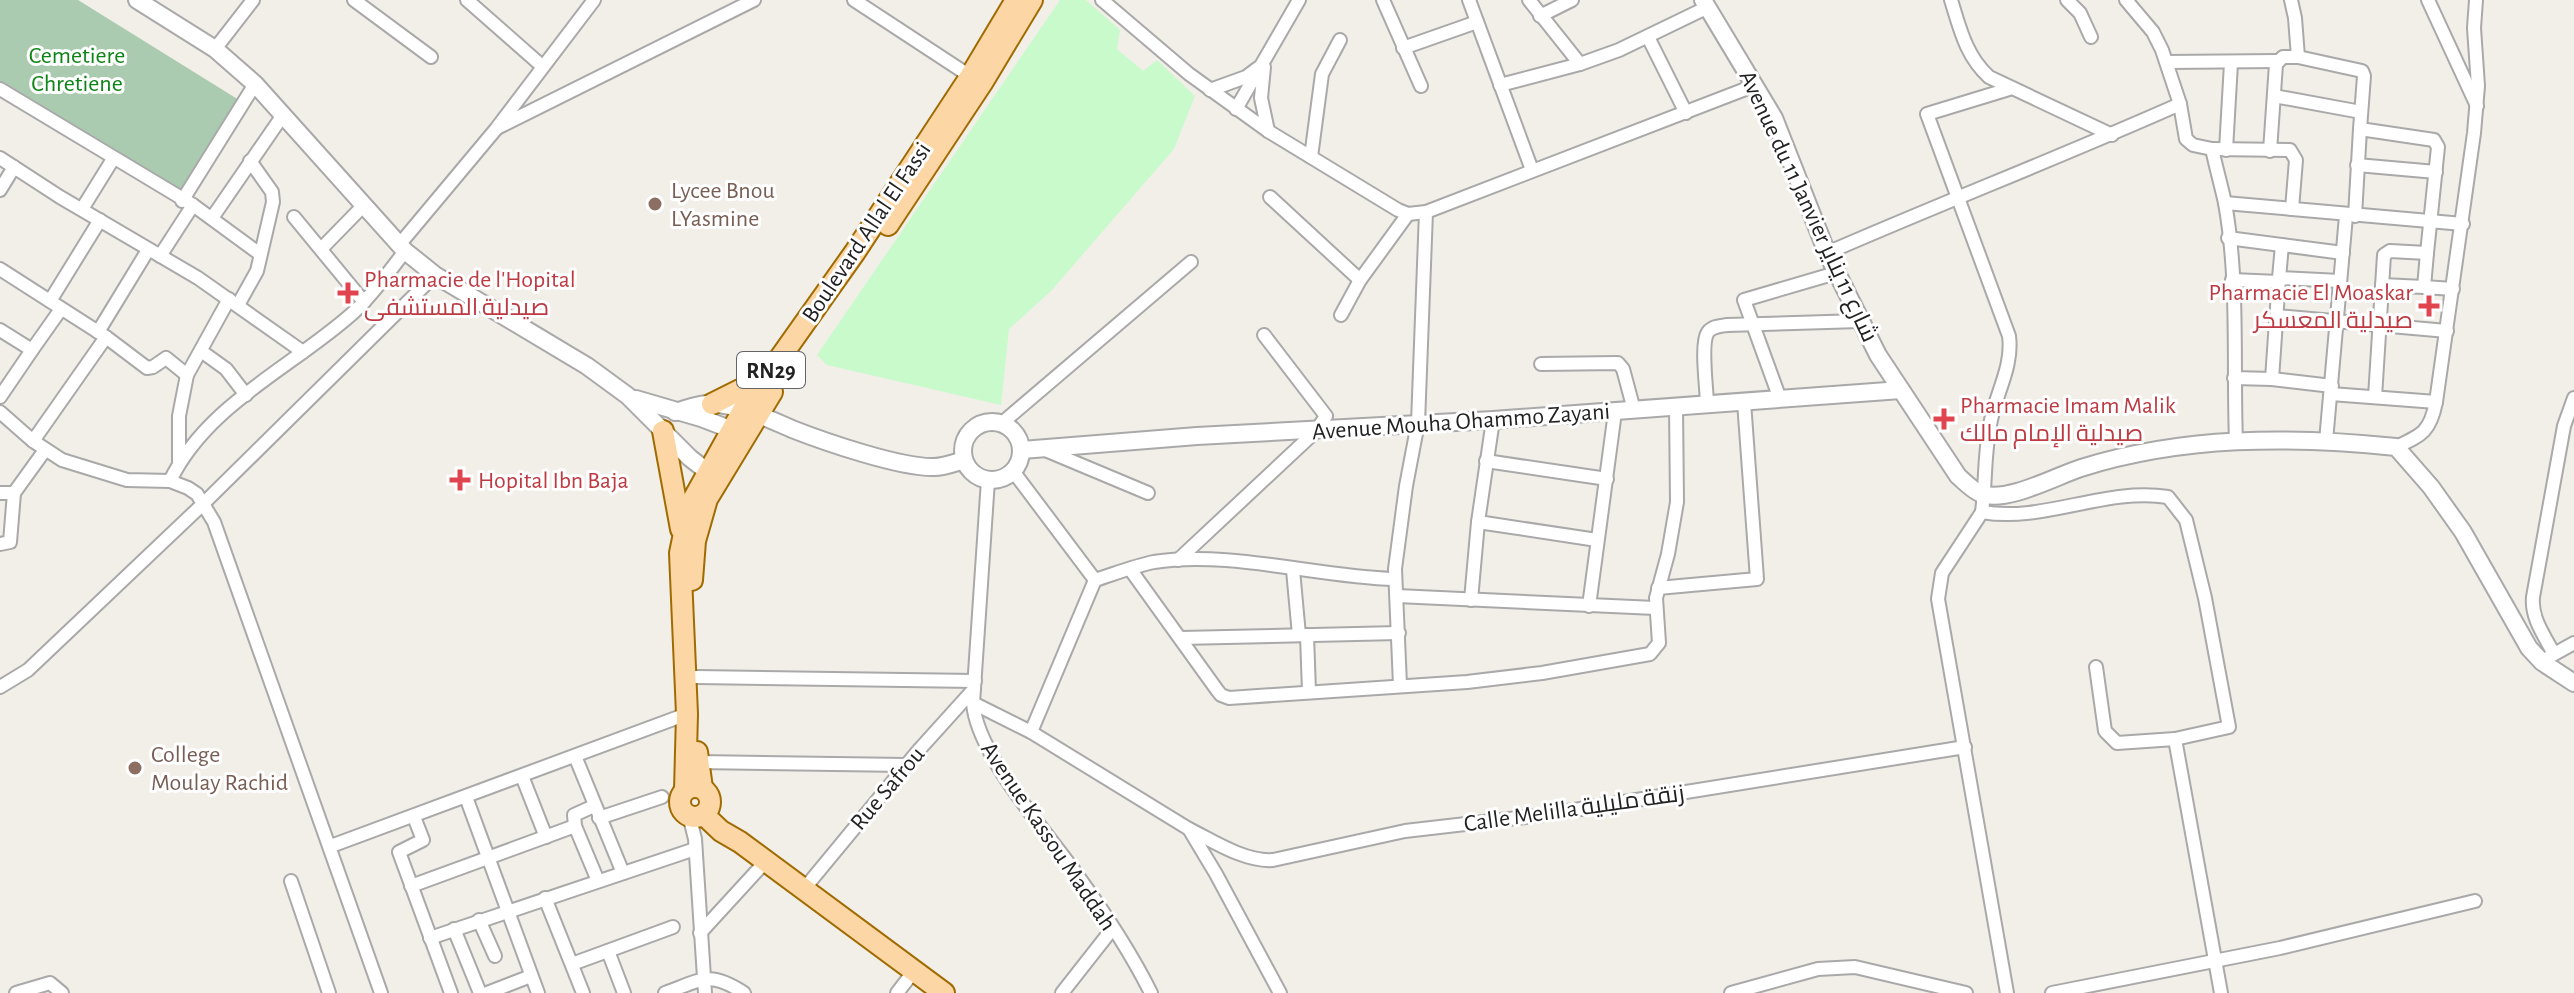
<svg xmlns="http://www.w3.org/2000/svg" width="2574" height="993" viewBox="0 0 2574 993" font-family="'Alegreya Sans',Cairo,sans-serif">
<style>
.cemetery{fill:#aacbaf}
.park{fill:#c8facc}
.lines{fill:none;stroke-linecap:round;stroke-linejoin:round}
.minor-casing{stroke:#a9a9a9;stroke-width:16}
.tertiary-casing{stroke:#a9a9a9;stroke-width:20}
.primary-casing{stroke:#a06b00;stroke-width:24}
.minor{stroke:#fff;stroke-width:12}
.tertiary{stroke:#fff;stroke-width:16}
.primary{stroke:#fcd6a4;stroke-width:20}
.education-dot{fill:#8d6e63;stroke:#fff;stroke-width:3}
.health-dot{fill:#e0444e;stroke:#fff;stroke-width:3}
.labels{text-anchor:middle;stroke-width:6;stroke-linejoin:round;paint-order:stroke}
.shield{fill:#fff;stroke:#646464;stroke-width:2}
.shield-label{font-size:22px;font-weight:bold;fill:#222}
.park-label{font-size:24px;fill:#0c8416;stroke:#fff}
.education-label{font-size:24px;fill:#785e54;stroke:#fff;text-anchor:start}
.street-label{font-size:24px;fill:#222;stroke:#fff}
.health-label{font-size:24px;fill:#be3a42;stroke:#fff;text-anchor:start}
</style>
<rect width="100%" height="100%" fill="#f2efe9"/>
<!-- cemetery -->
<polygon class="cemetery" points="0,0 78,0 239,100 178,201 0,91"/>
<!-- park -->
<polygon class="park" points="1060,0 1086,0 1120,30 1117,49 1143,71 1157,60 1195,96 1174,149 1051,291 1009,329 1001,405 827,365 817,355"/>
<g class="lines">
<!-- minor casing -->
<g class="minor-casing">
<g id="minor">
<polyline points="354,0 431,57"/>
<polyline points="467,0 542,66"/>
<polyline points="854,0 976,80"/>
<polyline points="1102,0 1189,74 1268,131 1398,210 1408,214 1426,212 1756,85"/>
<polyline points="1383,0 1421,86"/>
<polyline points="1469,0 1532,170"/>
<polyline points="1529,0 1580,64"/>
<path d="M1951 0C1960 29 1966 56 1989 77L2112 135"/>
<polyline points="2067,0 2080,13 2091,37"/>
<path d="M2126 0 2153 32 2162 50 2180 104 2186 139 2193 145 2212 149C2216 167 2221 185 2225 203 2239 281 2233 363 2236 442"/>
<polyline points="2428,0 2477,106"/>
<polyline points="1540,16 1572,0"/>
<polyline points="1648,37 1686,113"/>
<polyline points="1403,48 1477,22"/>
<polyline points="215,49 253,0"/>
<polyline points="2298,57 2362,71 2364,76 2360,129"/>
<polyline points="2167,62 2278,61"/>
<polyline points="1264,67 1261,98 1268,131"/>
<polyline points="1500,85 1580,64 1619,50 1708,7"/>
<polyline points="0,89 193,205 260,254"/>
<path d="M2009 89 1927 114 2009 336C2013 366 1997 391 1991 420 1984 451 1986 481 1982 512 2044 523 2105 487 2168 497L2186 520 2205 598 2229 727 2175 739 2117 743 2105 731 2096 667"/>
<polyline points="1210,90 1246,77 1258,68"/>
<polyline points="2274,96 2361,112"/>
<polyline points="1236,109 1299,0"/>
<polyline points="499,127 754,0"/>
<polyline points="2212,149 2290,150 2296,160 2292,209"/>
<polyline points="2226,150 2231,63"/>
<polyline points="2270,151 2276,64 2283,57 2298,57 2295,18 2291,0"/>
<polyline points="1311,157 1322,74 1340,40"/>
<polyline points="0,158 60,197 198,278 303,352"/>
<polyline points="2357,165 2436,172"/>
<polyline points="0,190 14,167"/>
<polyline points="1270,197 1360,280"/>
<polyline points="182,201 255,84"/>
<polyline points="2225,203 2463,224"/>
<polyline points="82,209 113,159"/>
<polyline points="2355,216 2360,129 2434,140 2438,147 2427,253 2390,251 2384,255 2375,397"/>
<polyline points="294,217 364,302"/>
<polyline points="212,218 283,115"/>
<polyline points="2228,238 2343,253"/>
<polyline points="399,245 496,129 594,0"/>
<polyline points="321,249 364,205"/>
<path d="M1827 253C1944 202 2063 156 2180 104"/>
<polyline points="160,256 193,205"/>
<polyline points="0,269 106,337 147,368 153,367 166,358 187,375"/>
<polyline points="2279,278 2282,245"/>
<polyline points="2232,280 2279,282"/>
<polyline points="2382,285 2424,287 2427,253"/>
<polyline points="2424,287 2453,289"/>
<polyline points="50,301 100,220"/>
<polyline points="238,305 257,271 273,202 272,192 250,161"/>
<polyline points="1341,315 1360,280 1408,214"/>
<polyline points="2277,316 2447,331"/>
<polyline points="0,330 32,350 0,397"/>
<polyline points="98,332 148,250"/>
<polyline points="32,350 61,309"/>
<polyline points="201,351 226,369 246,395"/>
<polyline points="1541,364 1618,363 1623,369 1634,410"/>
<polyline points="2234,378 2272,379 2332,386"/>
<polyline points="2272,379 2279,278 2340,281"/>
<polyline points="2331,394 2436,402"/>
<polyline points="1780,399 1744,300 1836,273"/>
<path d="M1707 405C1707 389 1700 343 1708 332 1713 326 1720 326 1727 325L1860 321"/>
<polyline points="0,412 33,441 62,460 127,480 170,481 188,488 197,494 214,522 381,993"/>
<polyline points="1002,423 1191,262"/>
<polyline points="33,441 106,337"/>
<polyline points="2326,441 2346,216"/>
<path d="M2396 447C2422 435 2430 432 2436 402L2474 133 2478 86 2474 28 2476 0"/>
<polyline points="1043,449 1148,493"/>
<polyline points="1486,461 1607,479"/>
<polyline points="179,462 179,416 187,375 229,299"/>
<polyline points="1013,471 1095,580"/>
<path d="M988 480 973 703C977 756 1049 834 1080 879 1106 915 1131 953 1151 993"/>
<path d="M170 481C207 404 293 367 354 312 373 294 389 272 405 251"/>
<polyline points="0,493 14,493 45,450"/>
<polyline points="1982,512 1942,573 1938,599 2007,993"/>
<polyline points="1478,522 1597,540"/>
<polyline points="0,544 10,542 14,493"/>
<polyline points="1178,560 1316,431 1326,416 1264,335"/>
<polyline points="1130,569 1217,690 1221,695 1229,698 1467,682 1542,673 1650,654 1659,643 1656,598 1668,554 1677,502 1676,407"/>
<polyline points="1293,570 1299,635"/>
<polyline points="1658,588 1757,579 1744,402"/>
<polyline points="1397,596 1655,608"/>
<polyline points="1471,600 1478,522 1493,420"/>
<polyline points="1589,606 1615,412"/>
<polyline points="1307,635 1309,692"/>
<polyline points="1181,638 1399,633"/>
<path d="M2554 654C2544 635 2531 618 2533 597L2564 426 2574 398"/>
<polyline points="2549,657 2574,643"/>
<polyline points="696,677 975,681"/>
<polyline points="1400,685 1395,569 1406,486 1418,423 1426,212"/>
<polyline points="0,687 28,670 204,503 435,275"/>
<polyline points="973,703 1031,732 1189,829 1216,874 1280,993"/>
<path d="M1031 732 1095 580C1114 574 1134 566 1154 562 1229 550 1318 577 1394 579"/>
<polyline points="2175,739 2221,993"/>
<polyline points="575,756 623,873"/>
<polyline points="697,762 906,765"/>
<polyline points="522,776 546,837"/>
<polyline points="466,797 538,993"/>
<polyline points="689,815 695,839 705,993"/>
<polyline points="414,817 423,840 399,852 451,993"/>
<polyline points="599,818 662,797"/>
<polyline points="575,826 574,815 594,806"/>
<path d="M1189 829C1213 841 1245 862 1273 860L1405 831 1543 815 1965 747"/>
<polyline points="331,846 687,714"/>
<polyline points="291,881 329,993"/>
<polyline points="411,886 575,826 598,881"/>
<polyline points="804,889 918,751 974,689"/>
<polyline points="545,898 583,993"/>
<polyline points="479,920 495,956"/>
<polyline points="454,929 480,993"/>
<polyline points="700,933 766,861"/>
<polyline points="430,938 695,849"/>
<polyline points="608,951 624,993"/>
<polyline points="572,964 673,927"/>
<polyline points="16,993 50,983 62,993"/>
<polyline points="487,993 531,976"/>
<path d="M665 993C701 980 709 970 744 993"/>
<polyline points="897,993 914,971"/>
<polyline points="1062,993 1113,928"/>
<polyline points="1731,993 1818,969 1855,967 1966,993"/>
<polyline points="2052,993 2280,948 2475,901"/>
</g>
</g>
<!-- tertiary casing -->
<g class="tertiary-casing">
<g id="tertiary">
<polyline points="137,0 215,49 255,84 405,251 435,275 587,366 628,396 690,458 717,479"/>
<path d="M1703 0 1774 118 1827 253 1878 355 1958 476C1965 482 1973 491 1982 494 2007 503 2056 476 2081 468 2182 436 2291 436 2396 447L2431 487 2463 532 2529 648 2542 662 2574 683"/>
<polyline points="636,399 701,418 743,434"/>
<path d="M675 412C686 409 699 403 711 404 740 404 766 418 792 429 825 442 901 468 934 467 944 467 954 463 964 460"/>
<circle cx="992" cy="451" r="29"/>
<polyline points="1022,450 1197,436 1493,420 1901,390"/>
</g>
</g>
<!-- primary casing -->
<g class="primary-casing">
<g id="primary">
<polyline points="888,225 982,83 1032,0"/>
<polyline points="712,404 764,378"/>
<polyline points="663,431 681,529"/>
<polyline points="692,580 695,541 707,499 772,392"/>
<polyline points="697,752 702,788"/>
<circle cx="695" cy="802" r="15"/>
<polyline points="685,790 687,714 680,553 690,505 743,410 855,252 970,77 1016,0"/>
<polyline points="704,815 721,831 740,842 944,993"/>
</g>
</g>
<!-- minor -->
<use href="#minor" class="minor"/>
<!-- tertiary -->
<use href="#tertiary" class="tertiary"/>
<!-- primary -->
<use href="#primary" class="primary"/>
</g>
<!-- markers -->
<g class="education-dot">
<circle cx="655" cy="204" r="8"/>
<circle cx="135" cy="768" r="8"/>
</g>
<g class="health-dot">
<path d="M344 281h8v8h8v8h-8v8h-8v-8h-8v-8h8z"/>
<path d="M2425 294h8v8h8v8h-8v8h-8v-8h-8v-8h8z"/>
<path d="M1940 407h8v8h8v8h-8v8h-8v-8h-8v-8h8z"/>
<path d="M456 468h8v8h8v8h-8v8h-8v-8h-8v-8h8z"/>
</g>
<g class="labels">
<!-- shield labels -->
<rect class="shield" x="737" y="352" width="68" height="36" rx="6"/>
<g class="shield-label">
<text x="771" y="378">RN29</text>
</g>
<!-- park labels -->
<g class="park-label">
<text x="77" y="63">Cemetiere<tspan x="77" dy="28">Chretiene</tspan></text>
</g>
<!-- education labels -->
<g class="education-label">
<text x="671" y="198">Lycee Bnou<tspan x="671" dy="28">LYasmine</tspan></text>
<text x="151" y="762">College<tspan x="151" dy="28">Moulay Rachid</tspan></text>
</g>
<!-- street labels -->
<g class="street-label">
<text transform="translate(1809 206) rotate(65)" y="8">Avenue du 11 Janvier شارع 11 يناير</text>
<text transform="translate(866 232) rotate(-56)" y="8">Boulevard Allal El Fassi</text>
<text transform="translate(1461 421) rotate(-4)" y="8">Avenue Mouha Ohammo Zayani</text>
<text transform="translate(887 788) rotate(-50)" y="8">Rue Safrou</text>
<text transform="translate(1574 808) rotate(-8)" y="8">Calle Melilla زنقة مليلية</text>
<text transform="translate(1049 836) rotate(56)" y="8">Avenue Kassou Maddah</text>
</g>
<!-- health labels -->
<g class="health-label">
<text x="364" y="287">Pharmacie de l'Hopital<tspan x="364" dy="28">صيدلية المستشفى</tspan></text>
<text x="2413" y="300" text-anchor="end">Pharmacie El Moaskar<tspan x="2413" dy="28">صيدلية المعسكر</tspan></text>
<text x="1960" y="413">Pharmacie Imam Malik<tspan x="1960" dy="28">صيدلية الإمام مالك</tspan></text>
<text x="478" y="488">Hopital Ibn Baja</text>
</g>
</g>
</svg>
